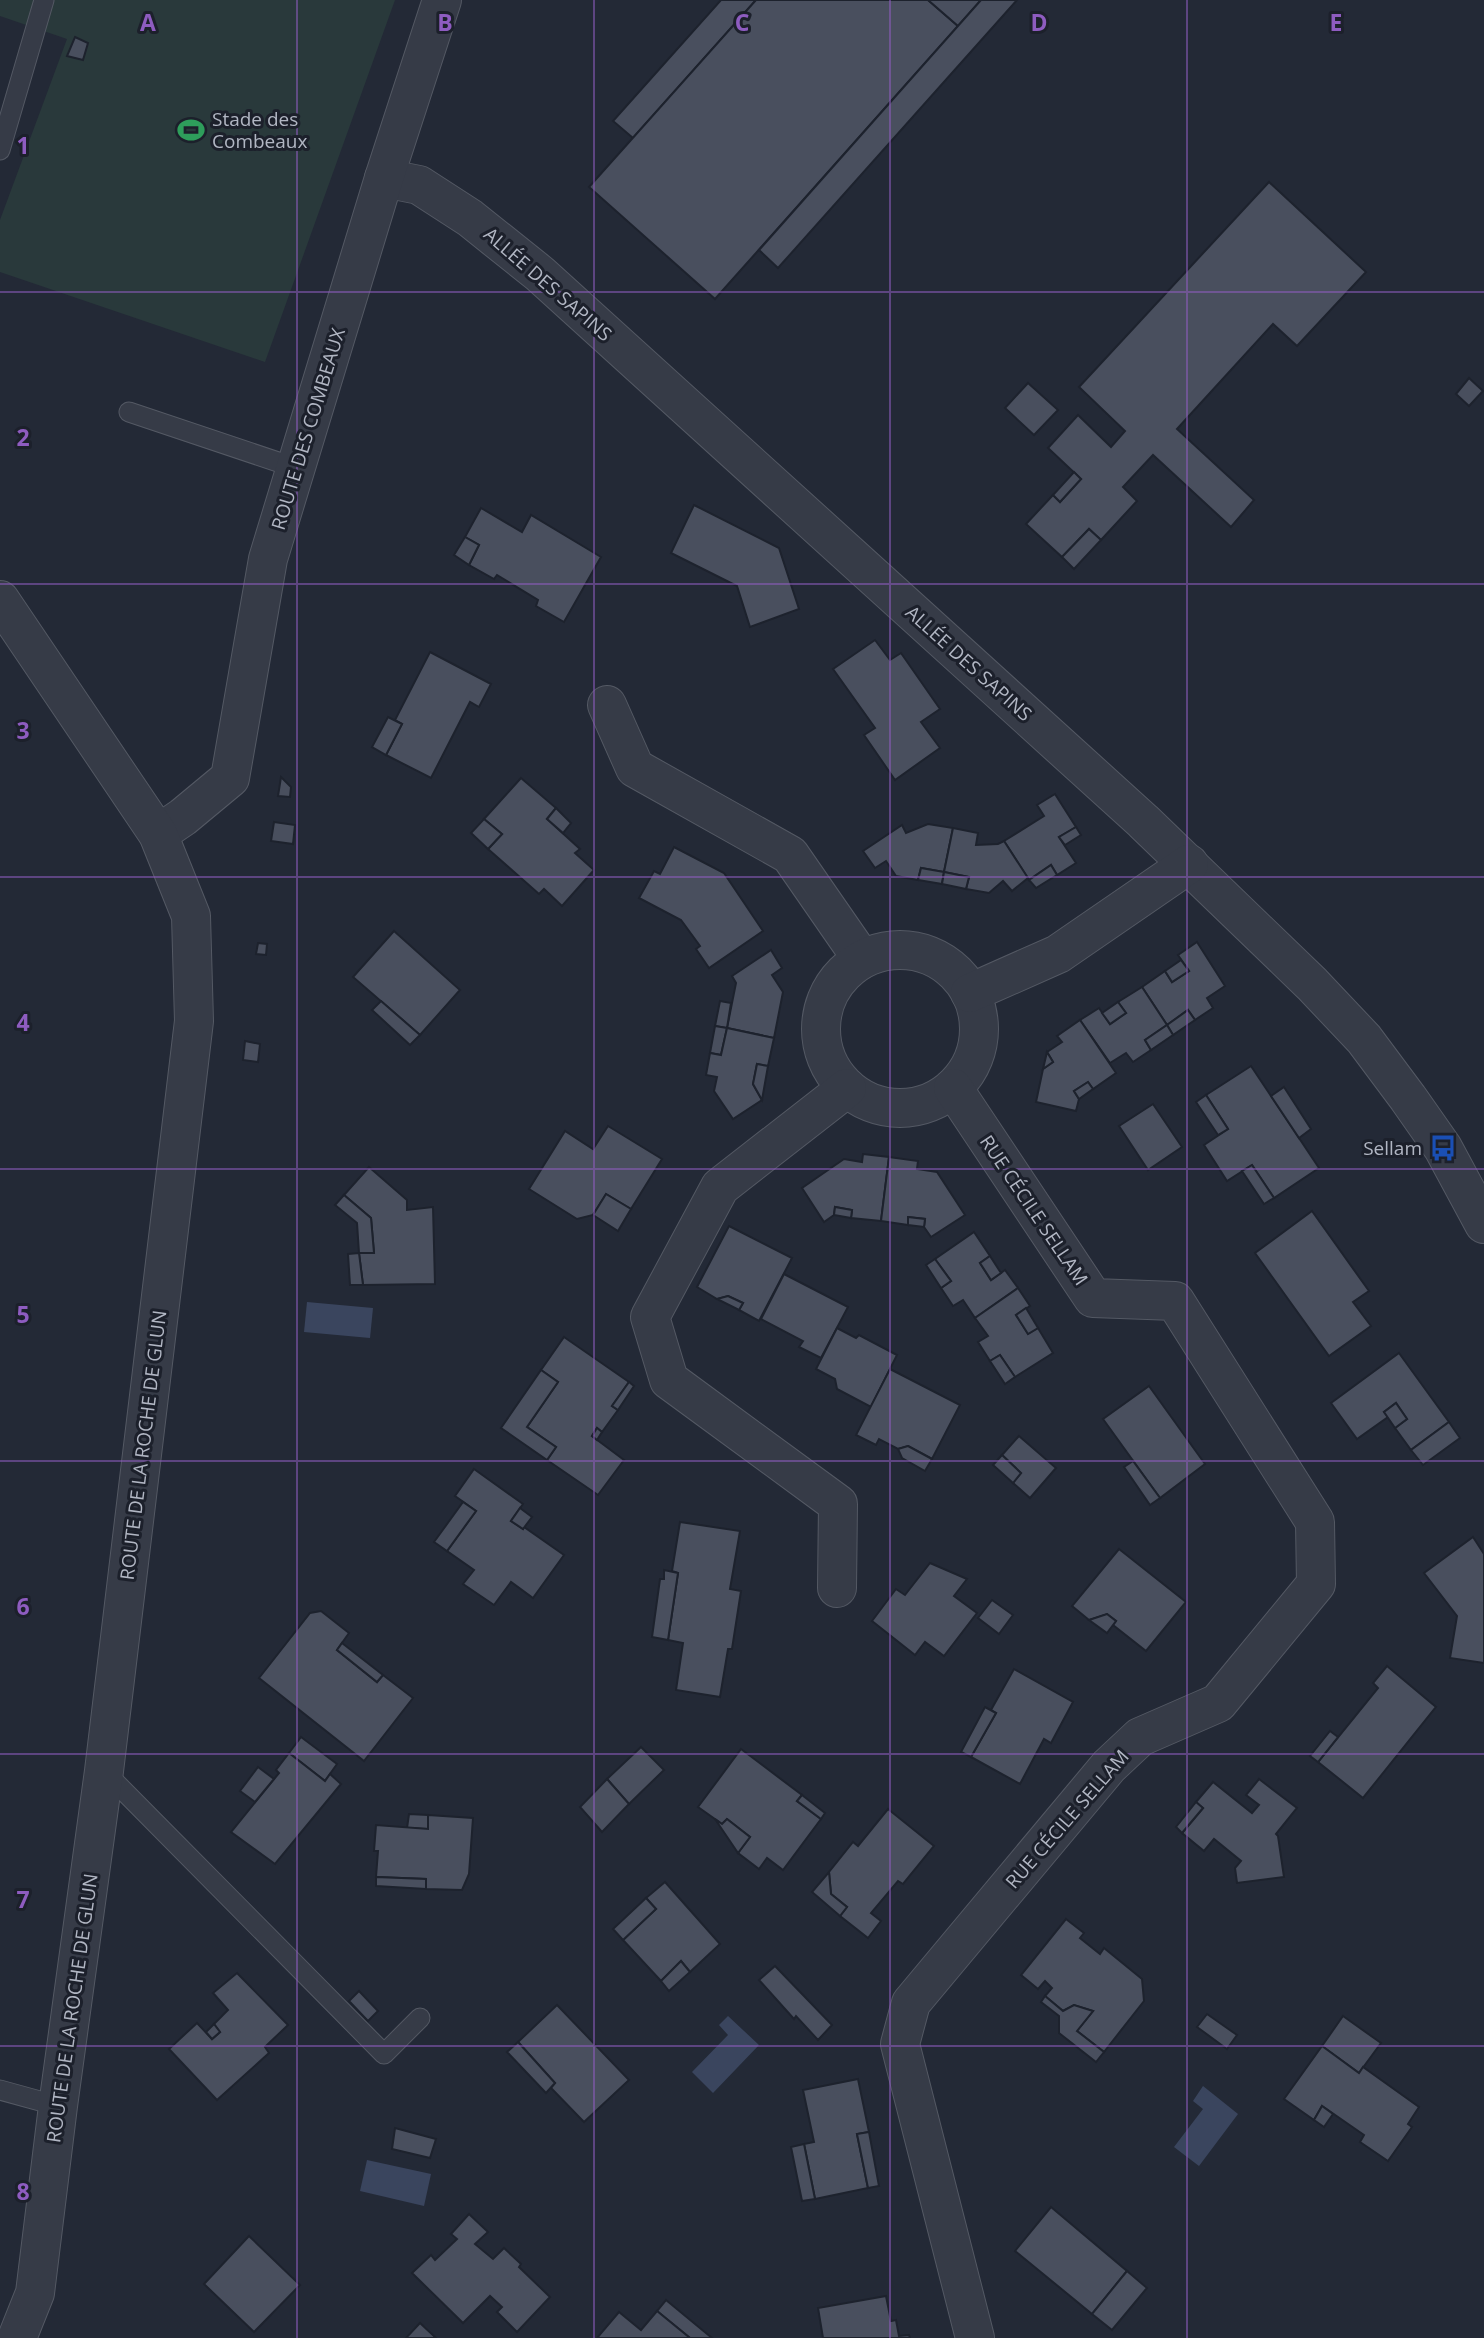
<svg xmlns="http://www.w3.org/2000/svg" width="1484" height="2338" viewBox="0 0 1484 2338" font-family="'Open Sans',sans-serif">
<style>
.green{fill:#29393b}
.water{fill:#3a455e}
.building{fill:#494f5e;stroke:#1d222d;stroke-width:2}
.lines{fill:none;stroke-linecap:round;stroke-linejoin:round}
.service-casing{stroke:#545964;stroke-width:21}
.minor-casing{stroke:#545964;stroke-width:40}
.tertiary-casing{stroke:#545964;stroke-width:40}
.service{stroke:#363b47;stroke-width:19}
.minor{stroke:#363b47;stroke-width:38}
.tertiary{stroke:#363b47;stroke-width:38}
.grid{fill:none;stroke:#8e5cc0;stroke-width:2;stroke-opacity:0.55}
.labels{text-anchor:middle;stroke-width:6;stroke-linejoin:round;paint-order:stroke}
.poi-label{font-size:19px;fill:#b1b6c3;stroke:#1c202b;text-anchor:start}
.street-label{font-size:19px;fill:#b1b6c3;stroke:#1c202b}
.grid-label{font-size:23px;text-anchor:middle;font-weight:bold;fill:#8e5cc0;stroke:#1c202b;stroke-width:6;stroke-linejoin:round;paint-order:stroke}
</style>
<rect width="100%" height="100%" fill="#232936"/>
<!-- green -->
<polygon class="green" points="0,0 395,0 265,362 0,272 0,220 67,39 0,16"/>
<!-- water -->
<g class="water">
<polygon points="307,1302 373,1308 370,1338 304,1332"/>
<polygon points="728,2016 759,2045 713,2093 692,2072 728,2035 719,2025"/>
<polygon points="1203,2086 1238,2114 1199,2166 1174,2147 1203,2109 1193,2101"/>
<polygon points="367,2160 431,2174 424,2206 360,2191"/>
</g>
<!-- building -->
<g class="building">
<polygon points="721,0 756,0 633,138 613,121"/>
<polygon points="756,0 928,0 958,26 715,299 589,187"/>
<polygon points="928,0 981,0 958,26"/>
<polygon points="981,0 1017,0 778,268 759,250"/>
<polygon points="75,37 88,43 83,60 67,56"/>
<polygon points="1269,182 1366,272 1297,346 1273,324 1177,429 1254,500 1231,527 1153,455 1123,487 1137,501 1101,540 1089,529 1062,557 1026,524 1053,495 1060,502 1081,479 1048,448 1078,415 1111,447 1125,431 1079,387"/>
<polygon points="1469,378 1483,391 1469,406 1456,394"/>
<polygon points="1028,383 1058,410 1034,435 1005,408"/>
<polygon points="1074,472 1081,479 1060,502 1053,495"/>
<polygon points="694,505 779,548 799,609 750,627 737,586 671,553"/>
<polygon points="481,508 522,532 531,515 601,557 564,622 536,606 538,600 497,575 494,579 469,565 479,545 465,537"/>
<polygon points="1089,529 1101,540 1074,569 1062,557"/>
<polygon points="465,537 479,545 469,565 454,555"/>
<polygon points="875,640 890,660 901,653 940,709 921,722 940,748 895,780 864,735 875,728 833,669"/>
<polygon points="430,652 491,684 479,707 470,702 431,778 386,755 402,724 395,720"/>
<polygon points="388,717 402,724 386,755 372,747"/>
<polygon points="281,777 291,787 290,797 278,796"/>
<polygon points="521,778 556,808 547,819 580,849 575,853 594,870 562,906 544,889 539,894 488,849 502,834 484,819"/>
<polygon points="1055,794 1076,827 1059,837 1076,863 1057,875 1051,865 1029,880 1004,841 1044,816 1037,805"/>
<polygon points="556,808 571,823 563,833 547,819"/>
<polygon points="484,819 502,834 488,849 471,833"/>
<polygon points="274,822 295,825 293,844 271,841"/>
<polygon points="928,824 953,828 944,872 921,868 918,880 896,876 886,861 875,868 863,851 902,825 906,833"/>
<polygon points="1076,827 1081,835 1065,845 1059,837"/>
<polygon points="953,828 978,833 976,845 998,844 1004,841 1028,878 1012,891 1003,881 989,893 966,889 969,877 944,872"/>
<polygon points="674,847 724,873 763,931 709,968 696,949 700,946 681,920 639,898 654,871 660,874"/>
<polygon points="1051,865 1057,875 1036,888 1029,880"/>
<polygon points="921,868 944,872 942,884 918,880"/>
<polygon points="944,872 969,877 966,889 942,884"/>
<polygon points="394,931 460,990 420,1035 353,977"/>
<polygon points="1197,942 1225,986 1207,998 1213,1008 1195,1020 1188,1010 1167,1025 1142,987 1165,971 1172,982 1189,971 1178,955"/>
<polygon points="258,943 267,944 266,955 256,954"/>
<polygon points="771,950 782,968 772,975 783,992 774,1038 727,1028 736,983 732,976"/>
<polygon points="1181,960 1189,971 1172,982 1165,971"/>
<polygon points="1142,987 1167,1025 1145,1040 1151,1050 1133,1062 1126,1053 1110,1063 1080,1020 1099,1008 1110,1024 1126,1013 1118,1002"/>
<polygon points="381,1001 420,1035 410,1045 372,1010"/>
<polygon points="720,1001 731,1003 727,1028 715,1026"/>
<polygon points="1118,1002 1126,1013 1110,1024 1102,1013"/>
<polygon points="1188,1010 1195,1020 1173,1035 1167,1025"/>
<polygon points="1080,1020 1116,1073 1093,1089 1088,1082 1074,1091 1079,1099 1076,1111 1036,1102 1043,1069 1053,1062 1047,1052 1062,1042 1057,1036"/>
<polygon points="1167,1025 1173,1035 1151,1050 1145,1040"/>
<polygon points="715,1026 727,1028 721,1055 710,1053"/>
<polygon points="727,1028 774,1038 768,1066 757,1064 753,1084 762,1100 733,1119 714,1091 717,1077 706,1075 710,1053 721,1055"/>
<polygon points="245,1041 260,1044 258,1062 243,1060"/>
<polygon points="1047,1052 1053,1062 1043,1069"/>
<polygon points="757,1064 768,1066 762,1100 753,1084"/>
<polygon points="1251,1066 1319,1168 1274,1198 1252,1165 1227,1181 1204,1145 1228,1129 1206,1095"/>
<polygon points="1088,1082 1093,1089 1079,1099 1074,1091"/>
<polygon points="1284,1087 1311,1129 1299,1138 1271,1096"/>
<polygon points="1206,1095 1228,1129 1218,1135 1196,1102"/>
<polygon points="1153,1104 1182,1147 1148,1170 1119,1126"/>
<polygon points="608,1126 662,1159 631,1209 606,1194 593,1215 577,1219 529,1189 565,1131 593,1149"/>
<polygon points="863,1154 889,1157 881,1221 851,1218 852,1210 835,1207 834,1215 824,1222 802,1188 844,1159 862,1162"/>
<polygon points="889,1157 918,1161 917,1169 937,1172 965,1215 931,1237 924,1227 925,1219 908,1217 908,1225 881,1221"/>
<polygon points="1252,1165 1274,1198 1264,1204 1242,1171"/>
<polygon points="369,1167 407,1200 407,1210 433,1207 435,1284 363,1285 359,1253 374,1253 371,1218 344,1195"/>
<polygon points="606,1194 631,1209 618,1231 593,1215"/>
<polygon points="344,1195 371,1218 374,1253 359,1253 357,1223 335,1205"/>
<polygon points="835,1207 852,1210 851,1218 834,1215"/>
<polygon points="1312,1211 1369,1291 1353,1302 1371,1326 1329,1356 1255,1253"/>
<polygon points="908,1217 925,1219 924,1227 908,1225"/>
<polygon points="729,1226 792,1258 759,1321 739,1310 743,1303 728,1296 717,1299 697,1287"/>
<polygon points="974,1232 990,1256 980,1263 991,1280 1005,1270 1018,1288 975,1318 963,1300 953,1306 941,1288 951,1281 935,1259"/>
<polygon points="359,1253 363,1285 350,1285 348,1254"/>
<polygon points="990,1256 1001,1273 991,1280 980,1263"/>
<polygon points="935,1259 951,1281 941,1288 926,1265"/>
<polygon points="784,1274 848,1307 821,1358 799,1347 803,1341 761,1319"/>
<polygon points="1018,1288 1030,1306 1016,1315 1028,1334 1038,1328 1053,1353 1015,1377 1000,1355 990,1361 978,1342 988,1336 975,1318"/>
<polygon points="728,1296 743,1303 739,1310 717,1299"/>
<polygon points="1026,1308 1038,1328 1028,1334 1016,1315"/>
<polygon points="837,1328 856,1338 859,1335 897,1355 871,1407 837,1389 835,1379 816,1369"/>
<polygon points="564,1337 629,1382 612,1406 618,1410 602,1432 597,1428 592,1436 624,1460 598,1495 547,1460 556,1447 527,1427 558,1382 541,1370"/>
<polygon points="1399,1353 1449,1422 1411,1450 1395,1428 1407,1419 1396,1403 1384,1412 1388,1417 1357,1439 1331,1403"/>
<polygon points="1000,1355 1015,1377 1005,1384 990,1361"/>
<polygon points="890,1369 960,1405 932,1459 908,1446 898,1449 879,1439 876,1445 856,1435"/>
<polygon points="541,1370 558,1382 527,1427 556,1447 547,1460 501,1428"/>
<polygon points="629,1382 634,1386 618,1410 612,1406"/>
<polygon points="1149,1386 1205,1464 1160,1498 1103,1419"/>
<polygon points="1396,1403 1407,1419 1395,1428 1384,1412"/>
<polygon points="1449,1422 1460,1438 1423,1465 1411,1450"/>
<polygon points="597,1428 602,1432 597,1440 592,1436"/>
<polygon points="1019,1436 1056,1468 1030,1498 1013,1483 1021,1473 1002,1455"/>
<polygon points="908,1446 932,1459 925,1471 902,1458 898,1449"/>
<polygon points="1002,1455 1021,1473 1013,1483 993,1465"/>
<polygon points="1133,1461 1160,1498 1150,1505 1124,1467"/>
<polygon points="474,1469 523,1504 511,1521 523,1529 524,1527 564,1555 533,1598 511,1582 494,1605 463,1584 474,1570 447,1551 476,1511 455,1496"/>
<polygon points="463,1502 476,1511 447,1551 434,1542"/>
<polygon points="520,1508 532,1517 523,1529 511,1521"/>
<polygon points="680,1522 740,1531 730,1589 741,1591 732,1649 728,1649 720,1697 676,1690 683,1643 668,1640 678,1573 672,1571"/>
<polygon points="1473,1537 1484,1554 1484,1663 1450,1658 1457,1616 1424,1573"/>
<polygon points="1119,1549 1186,1602 1146,1651 1113,1625 1116,1621 1107,1614 1089,1620 1072,1606"/>
<polygon points="930,1563 967,1579 954,1596 977,1613 944,1656 925,1642 915,1655 872,1621 896,1589 905,1595"/>
<polygon points="664,1570 678,1573 668,1640 652,1637 660,1579 664,1579"/>
<polygon points="992,1600 1013,1615 999,1634 978,1618"/>
<polygon points="321,1611 349,1633 337,1650 377,1682 383,1675 413,1698 364,1761 259,1678 310,1613"/>
<polygon points="1107,1614 1116,1621 1107,1633 1089,1620"/>
<polygon points="342,1643 383,1675 377,1682 337,1650"/>
<polygon points="1387,1666 1436,1707 1363,1798 1318,1762 1378,1688 1373,1683"/>
<polygon points="1014,1669 1073,1702 1051,1743 1044,1739 1020,1784 971,1757 996,1713 991,1710"/>
<polygon points="985,1707 996,1713 971,1757 961,1752"/>
<polygon points="1330,1731 1338,1737 1318,1762 1310,1756"/>
<polygon points="301,1737 337,1764 325,1781 289,1753"/>
<polygon points="641,1747 664,1770 629,1804 607,1779"/>
<polygon points="741,1749 802,1795 797,1801 821,1819 783,1870 767,1858 759,1869 738,1853 750,1837 727,1819 722,1824 698,1807"/>
<polygon points="289,1753 325,1781 330,1774 341,1784 275,1864 231,1832 279,1773 276,1770"/>
<polygon points="258,1767 274,1779 255,1802 240,1791"/>
<polygon points="607,1779 629,1804 602,1832 580,1807"/>
<polygon points="1259,1779 1297,1808 1276,1834 1278,1836 1284,1877 1237,1883 1235,1868 1241,1861 1214,1839 1204,1851 1182,1833 1203,1808 1196,1802 1213,1782 1252,1813 1259,1805 1246,1795"/>
<polygon points="802,1795 825,1813 821,1819 797,1801"/>
<polygon points="1196,1802 1203,1808 1182,1833 1176,1827"/>
<polygon points="888,1809 934,1846 903,1884 898,1881 871,1913 881,1921 868,1938 840,1916 847,1907 831,1894 829,1872 853,1842 858,1846"/>
<polygon points="409,1814 428,1815 428,1829 407,1828"/>
<polygon points="428,1815 473,1818 469,1874 462,1890 426,1889 426,1879 376,1877 378,1851 374,1851 376,1825 428,1829"/>
<polygon points="715,1819 722,1824 727,1819 750,1837 738,1853"/>
<polygon points="829,1872 831,1894 847,1907 840,1916 812,1892"/>
<polygon points="376,1877 426,1879 426,1889 376,1886"/>
<polygon points="665,1882 720,1944 690,1972 681,1961 661,1981 623,1940 656,1909 646,1898"/>
<polygon points="646,1898 656,1909 623,1940 613,1929"/>
<polygon points="1066,1919 1084,1933 1080,1938 1100,1954 1104,1948 1142,1979 1144,2001 1104,2052 1077,2031 1093,2011 1074,2005 1063,2011 1045,1996 1052,1988 1045,1981 1038,1989 1021,1975"/>
<polygon points="681,1961 690,1972 669,1991 661,1981"/>
<polygon points="775,1966 832,2025 818,2040 796,2016 794,2019 759,1980"/>
<polygon points="237,1973 288,2025 265,2047 269,2053 217,2100 169,2049 197,2023 212,2039 220,2032 214,2024 228,2010 213,1993"/>
<polygon points="359,1991 378,2011 368,2021 349,2001"/>
<polygon points="1045,1996 1063,2011 1074,2005 1093,2011 1077,2031 1104,2052 1096,2062 1059,2033 1059,2016 1041,2002"/>
<polygon points="557,2005 629,2080 584,2122 551,2088 555,2083 518,2042"/>
<polygon points="1207,2014 1237,2035 1227,2049 1197,2027"/>
<polygon points="1343,2016 1381,2043 1359,2073 1322,2046"/>
<polygon points="214,2024 220,2032 212,2039 206,2032"/>
<polygon points="518,2042 555,2083 546,2093 507,2052"/>
<polygon points="1322,2046 1359,2073 1363,2067 1419,2107 1408,2124 1412,2127 1388,2161 1360,2142 1364,2135 1322,2106 1314,2120 1284,2099"/>
<polygon points="858,2079 869,2132 857,2134 868,2188 815,2199 804,2144 814,2142 803,2090"/>
<polygon points="1322,2106 1333,2114 1324,2127 1314,2120"/>
<polygon points="395,2128 436,2139 430,2158 392,2149"/>
<polygon points="869,2132 879,2186 868,2188 857,2134"/>
<polygon points="804,2144 815,2199 802,2201 791,2147"/>
<polygon points="1051,2207 1127,2271 1092,2314 1015,2251"/>
<polygon points="469,2214 488,2232 475,2244 493,2259 504,2248 521,2264 519,2267 550,2297 517,2332 497,2312 502,2307 490,2296 463,2323 412,2273 431,2255 435,2260 457,2239 451,2234"/>
<polygon points="249,2236 300,2285 254,2332 204,2284"/>
<polygon points="1127,2271 1147,2288 1112,2330 1092,2314"/>
<polygon points="886,2296 891,2321 896,2320 899,2336 909,2335 910,2338 823,2338 818,2308"/>
<polygon points="666,2300 712,2338 690,2338 657,2311"/>
<polygon points="657,2311 690,2338 597,2338 619,2312 641,2330"/>
<polygon points="420,2323 436,2338 406,2338"/>
</g>
<g class="lines">
<!-- service casing -->
<g class="service-casing">
<g id="service">
<polyline points="0,150 44,0"/>
<polyline points="129,412 296,468"/>
<polyline points="104,1771 384,2054 420,2018"/>
<polyline points="0,2090 58,2106"/>
</g>
</g>
<!-- minor casing -->
<g class="minor-casing">
<g id="minor">
<polyline points="384,178 419,185 470,218 540,274 1143,821 1312,984 1364,1039 1408,1098 1443,1148 1484,1224"/>
<polyline points="607,705 635,768 790,855 862,959"/>
<polyline points="158,834 183,817 230,778 268,559 384,178 442,0"/>
<circle cx="900" cy="1029" r="79"/>
<polyline points="970,993 1058,954 1189,864"/>
<polyline points="953,1088 1093,1298 1175,1301 1315,1522 1316,1584 1218,1703 1140,1737 1109,1766 911,2003 900,2044 975,2338"/>
<polyline points="837,1588 838,1504 669,1380 650,1317 720,1187 847,1088"/>
</g>
</g>
<!-- tertiary casing -->
<g class="tertiary-casing">
<polyline id="tertiary" points="0,600 158,834 191,916 194,1021 104,1771 58,2106 35,2293 17,2338"/>
</g>
<!-- service -->
<use href="#service" class="service"/>
<!-- minor -->
<use href="#minor" class="minor"/>
<!-- tertiary -->
<use href="#tertiary" class="tertiary"/>
</g>
<!-- grid -->
<path class="grid" d="M297 0V2338M594 0V2338M890 0V2338M1187 0V2338M0 292H1484M0 584H1484M0 877H1484M0 1169H1484M0 1461H1484M0 1754H1484M0 2046H1484"/>
<!-- icons -->
<defs>
<g id="stadium-bare" transform="scale(2.1)"><path d="M0-5a6.5 5 0 1 0 0 10a6.5 5 0 1 0 0-10ZM-3.5-1.8h7v3.6h-7Z" fill="#2e9e5b" stroke="#1c202b" stroke-width="2.5" paint-order="stroke"/></g>
<g id="bus-bare" transform="scale(2.1)"><path d="M-5-6H5V4H4V6H2V4H-2V6H-4V4H-5ZM-3.5-4V0h7V-4ZM-3.5 1.2v1.5H-2V1.2ZM2 1.2v1.5H3.5V1.2Z" fill="#1a4fb4" stroke="#1c202b" stroke-width="2.5" paint-order="stroke"/></g>
</defs>
<g fill-rule="evenodd">
<use href="#stadium-bare" x="191" y="130"/>
<use href="#bus-bare" x="1443" y="1148"/>
</g>
<g class="labels">
<!-- poi labels -->
<g class="poi-label">
<text x="212" y="126">Stade des<tspan x="212" dy="22">Combeaux</tspan></text>
<text x="1422" y="1155" text-anchor="end">Sellam</text>
</g>
<!-- street labels -->
<g class="street-label">
<text transform="translate(548 284) rotate(41)" y="7">ALLÉE DES SAPINS</text>
<text transform="translate(308 429) rotate(-73)" y="7">ROUTE DES COMBEAUX</text>
<text transform="translate(969 663) rotate(42)" y="7">ALLÉE DES SAPINS</text>
<text transform="translate(1034 1210) rotate(56)" y="7">RUE CÉCILE SELLAM</text>
<text transform="translate(143 1445) rotate(-83)" y="7">ROUTE DE LA ROCHE DE GLUN</text>
<text transform="translate(1067 1819) rotate(-49)" y="7">RUE CÉCILE SELLAM</text>
<text transform="translate(72 2008) rotate(-82)" y="7">ROUTE DE LA ROCHE DE GLUN</text>
</g>
</g>
<g class="grid-label">
<text x="148" y="31">A</text>
<text x="445" y="31">B</text>
<text x="742" y="31">C</text>
<text x="1039" y="31">D</text>
<text x="1336" y="31">E</text>
<text x="23" y="154">1</text>
<text x="23" y="446">2</text>
<text x="23" y="739">3</text>
<text x="23" y="1031">4</text>
<text x="23" y="1323">5</text>
<text x="23" y="1615">6</text>
<text x="23" y="1908">7</text>
<text x="23" y="2200">8</text>
</g>
</svg>
